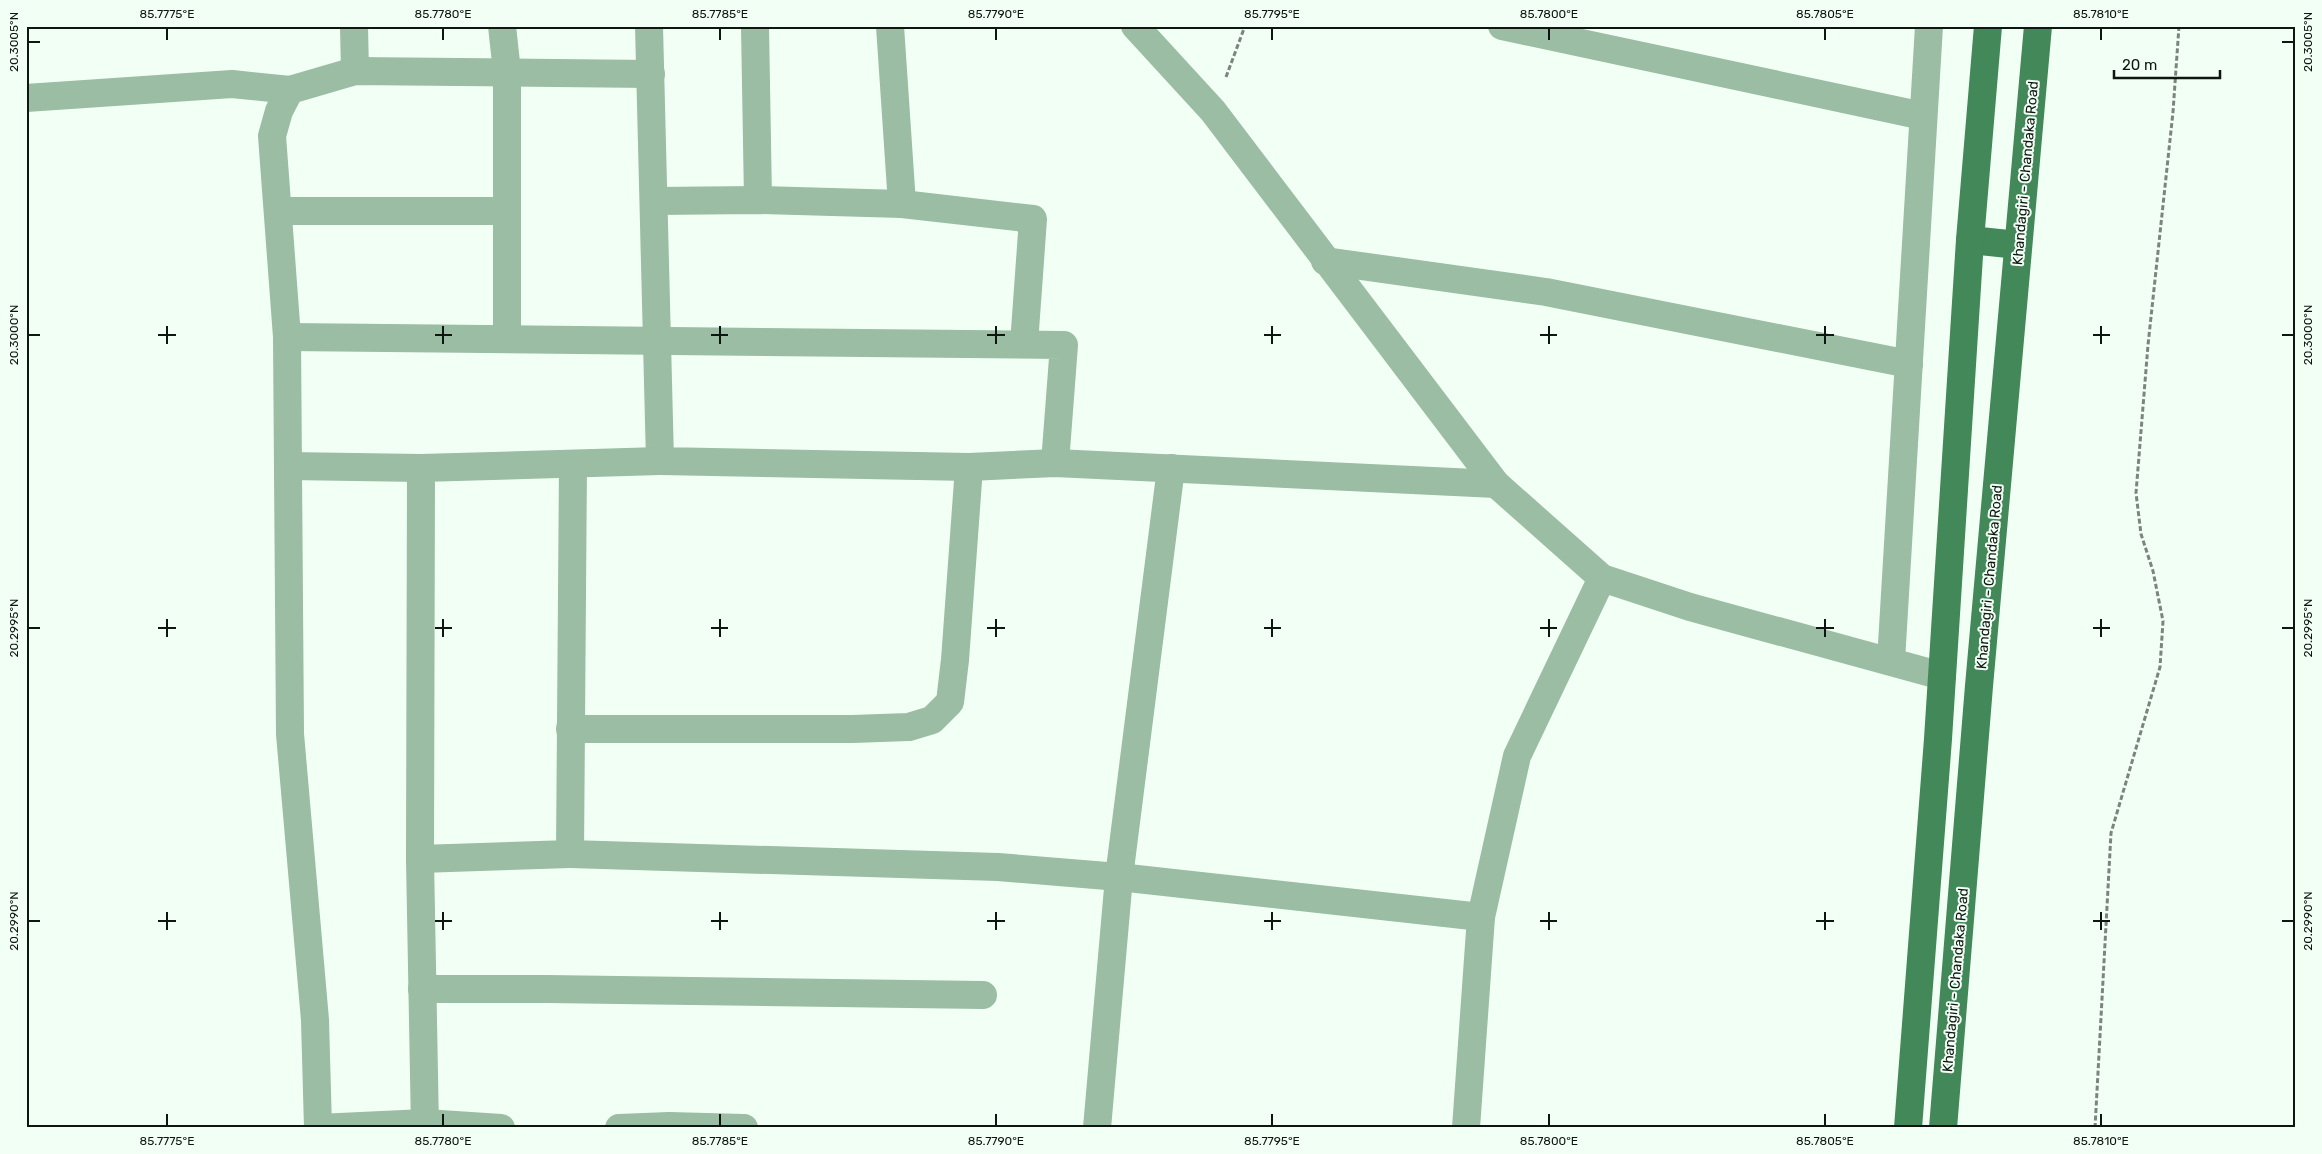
<svg xmlns="http://www.w3.org/2000/svg" width="2322" height="1154" viewBox="0 0 2322 1154" font-family="Rubik,sans-serif">
<style>
.lines{fill:none;stroke-linecap:round;stroke-linejoin:round}
.path{stroke:#7b847d;stroke-width:3;stroke-dasharray:5 2.5;stroke-linecap:butt}
.minor{stroke:#9abda3;stroke-width:28}
.major{stroke:#428859;stroke-width:28}
.ticks{fill:none;stroke:#0f1511;stroke-width:2}
.labels{text-anchor:middle;stroke-width:4;stroke-linejoin:round;paint-order:stroke}
.street-label{font-size:14px;fill:#0f1511;stroke:#f2fff5}
.neatline{fill:none;stroke:#0f1511;stroke-width:2}
.ticks-label{font-size:12px;text-anchor:middle;fill:#0f1511}
</style>
<rect width="100%" height="100%" fill="#f2fff5"/>
<g class="lines">
<!-- path -->
<g class="path">
<polyline points="1226,77 1245,26"/>
<polyline points="2095,1128 2111,833 2160,667 2163,621 2153,571 2141,534 2136,493 2148,345 2173,112 2179,26"/>
</g>
<!-- minor -->
<g class="minor">
<polyline points="354,26 355,71"/>
<polyline points="502,26 507,72 507,338"/>
<polyline points="649,26 660,461 969,467 1055,463 1496,484"/>
<polyline points="755,26 758,200"/>
<polyline points="1135,26 1213,111 1496,484 1602,578 1690,607 1942,676"/>
<polyline points="1502,26 1923,116"/>
<polyline points="26,98 232,84 290,90"/>
<polyline points="654,201 758,200 902,204 890,26"/>
<polyline points="902,204 1033,219 1024,344"/>
<polyline points="278,211 507,211"/>
<polyline points="1325,261 1546,292 1909,364"/>
<polyline points="287,337 1064,345 1055,463"/>
<polyline points="573,464 570,854 420,859 421,468 660,461"/>
<polyline points="288,466 421,468"/>
<polyline points="1891,661 1929,26"/>
<polyline points="570,729 852,729 909,727 932,720 950,702 955,660 969,467"/>
<polyline points="570,854 998,867 1119,877 1481,917 1517,756 1602,578"/>
<polyline points="420,859 425,1128"/>
<polyline points="422,989 547,989 983,995"/>
<polyline points="318,1128 315,1020 290,734 287,337 272,136 279,111 290,90 355,71 651,74"/>
<polyline points="318,1128 425,1123 501,1128"/>
<polyline points="619,1128 669,1126 744,1128"/>
<polyline points="1097,1128 1119,877 1171,468"/>
<polyline points="1466,1128 1481,917"/>
</g>
<!-- major -->
<g class="major">
<polyline points="1970,240 2018,245"/>
<polyline points="1908,1128 1938,739 1970,240 1988,26"/>
<polyline points="1943,1128 1979,686 2038,26"/>
</g>
</g>
<!-- ticks -->
<path class="ticks" d="M167 28V40M443 28V40M720 28V40M996 28V40M1272 28V40M1549 28V40M1825 28V40M2101 28V40M28 42H40M2282 42H2294M167 326V344M443 326V344M720 326V344M996 326V344M1272 326V344M1549 326V344M1825 326V344M2101 326V344M28 335H40M158 335H176M435 335H452M711 335H728M987 335H1005M1264 335H1281M1540 335H1557M1816 335H1834M2093 335H2110M2282 335H2294M167 619V637M443 619V637M720 619V637M996 619V637M1272 619V637M1549 619V637M1825 619V637M2101 619V637M28 628H40M158 628H176M435 628H452M711 628H728M987 628H1005M1264 628H1281M1540 628H1557M1816 628H1834M2093 628H2110M2282 628H2294M167 912V930M443 912V930M720 912V930M996 912V930M1272 912V930M1549 912V930M1825 912V930M2101 912V930M28 921H40M158 921H176M435 921H452M711 921H728M987 921H1005M1264 921H1281M1540 921H1557M1816 921H1834M2093 921H2110M2282 921H2294M167 1114V1126M443 1114V1126M720 1114V1126M996 1114V1126M1272 1114V1126M1549 1114V1126M1825 1114V1126M2101 1114V1126"/>
<g class="labels">
<!-- street labels -->
<g class="street-label">
<text transform="translate(2025 173) rotate(-85)" y="5">Khandagiri - Chandaka Road</text>
<text transform="translate(1989 577) rotate(-85)" y="5">Khandagiri - Chandaka Road</text>
<text transform="translate(1955 980) rotate(-85)" y="5">Khandagiri - Chandaka Road</text>
</g>
</g>
<!-- border -->
<rect width="2322" height="1154" fill="none" stroke="#f2fff5" stroke-width="55"/>
<!-- scale -->
<path d="M2114 70v8h106v-8" fill="none" stroke="#0f1511" stroke-width="2.5"/>
<text x="2122" y="70" font-size="15" fill="#0f1511" stroke="#f2fff5" stroke-width="4" paint-order="stroke">20 m</text>
<rect x="28" y="28" width="2266" height="1098" class="neatline"/>
<g class="ticks-label">
<text x="167" y="18">85.7775°E</text>
<text x="443" y="18">85.7780°E</text>
<text x="720" y="18">85.7785°E</text>
<text x="996" y="18">85.7790°E</text>
<text x="1272" y="18">85.7795°E</text>
<text x="1549" y="18">85.7800°E</text>
<text x="1825" y="18">85.7805°E</text>
<text x="2101" y="18">85.7810°E</text>
<text transform="translate(14 42) rotate(-90)" y="4">20.3005°N</text>
<text transform="translate(2308 42) rotate(-90)" y="4">20.3005°N</text>
<text transform="translate(14 335) rotate(-90)" y="4">20.3000°N</text>
<text transform="translate(2308 335) rotate(-90)" y="4">20.3000°N</text>
<text transform="translate(14 628) rotate(-90)" y="4">20.2995°N</text>
<text transform="translate(2308 628) rotate(-90)" y="4">20.2995°N</text>
<text transform="translate(14 921) rotate(-90)" y="4">20.2990°N</text>
<text transform="translate(2308 921) rotate(-90)" y="4">20.2990°N</text>
<text x="167" y="1145">85.7775°E</text>
<text x="443" y="1145">85.7780°E</text>
<text x="720" y="1145">85.7785°E</text>
<text x="996" y="1145">85.7790°E</text>
<text x="1272" y="1145">85.7795°E</text>
<text x="1549" y="1145">85.7800°E</text>
<text x="1825" y="1145">85.7805°E</text>
<text x="2101" y="1145">85.7810°E</text>
</g>
</svg>
